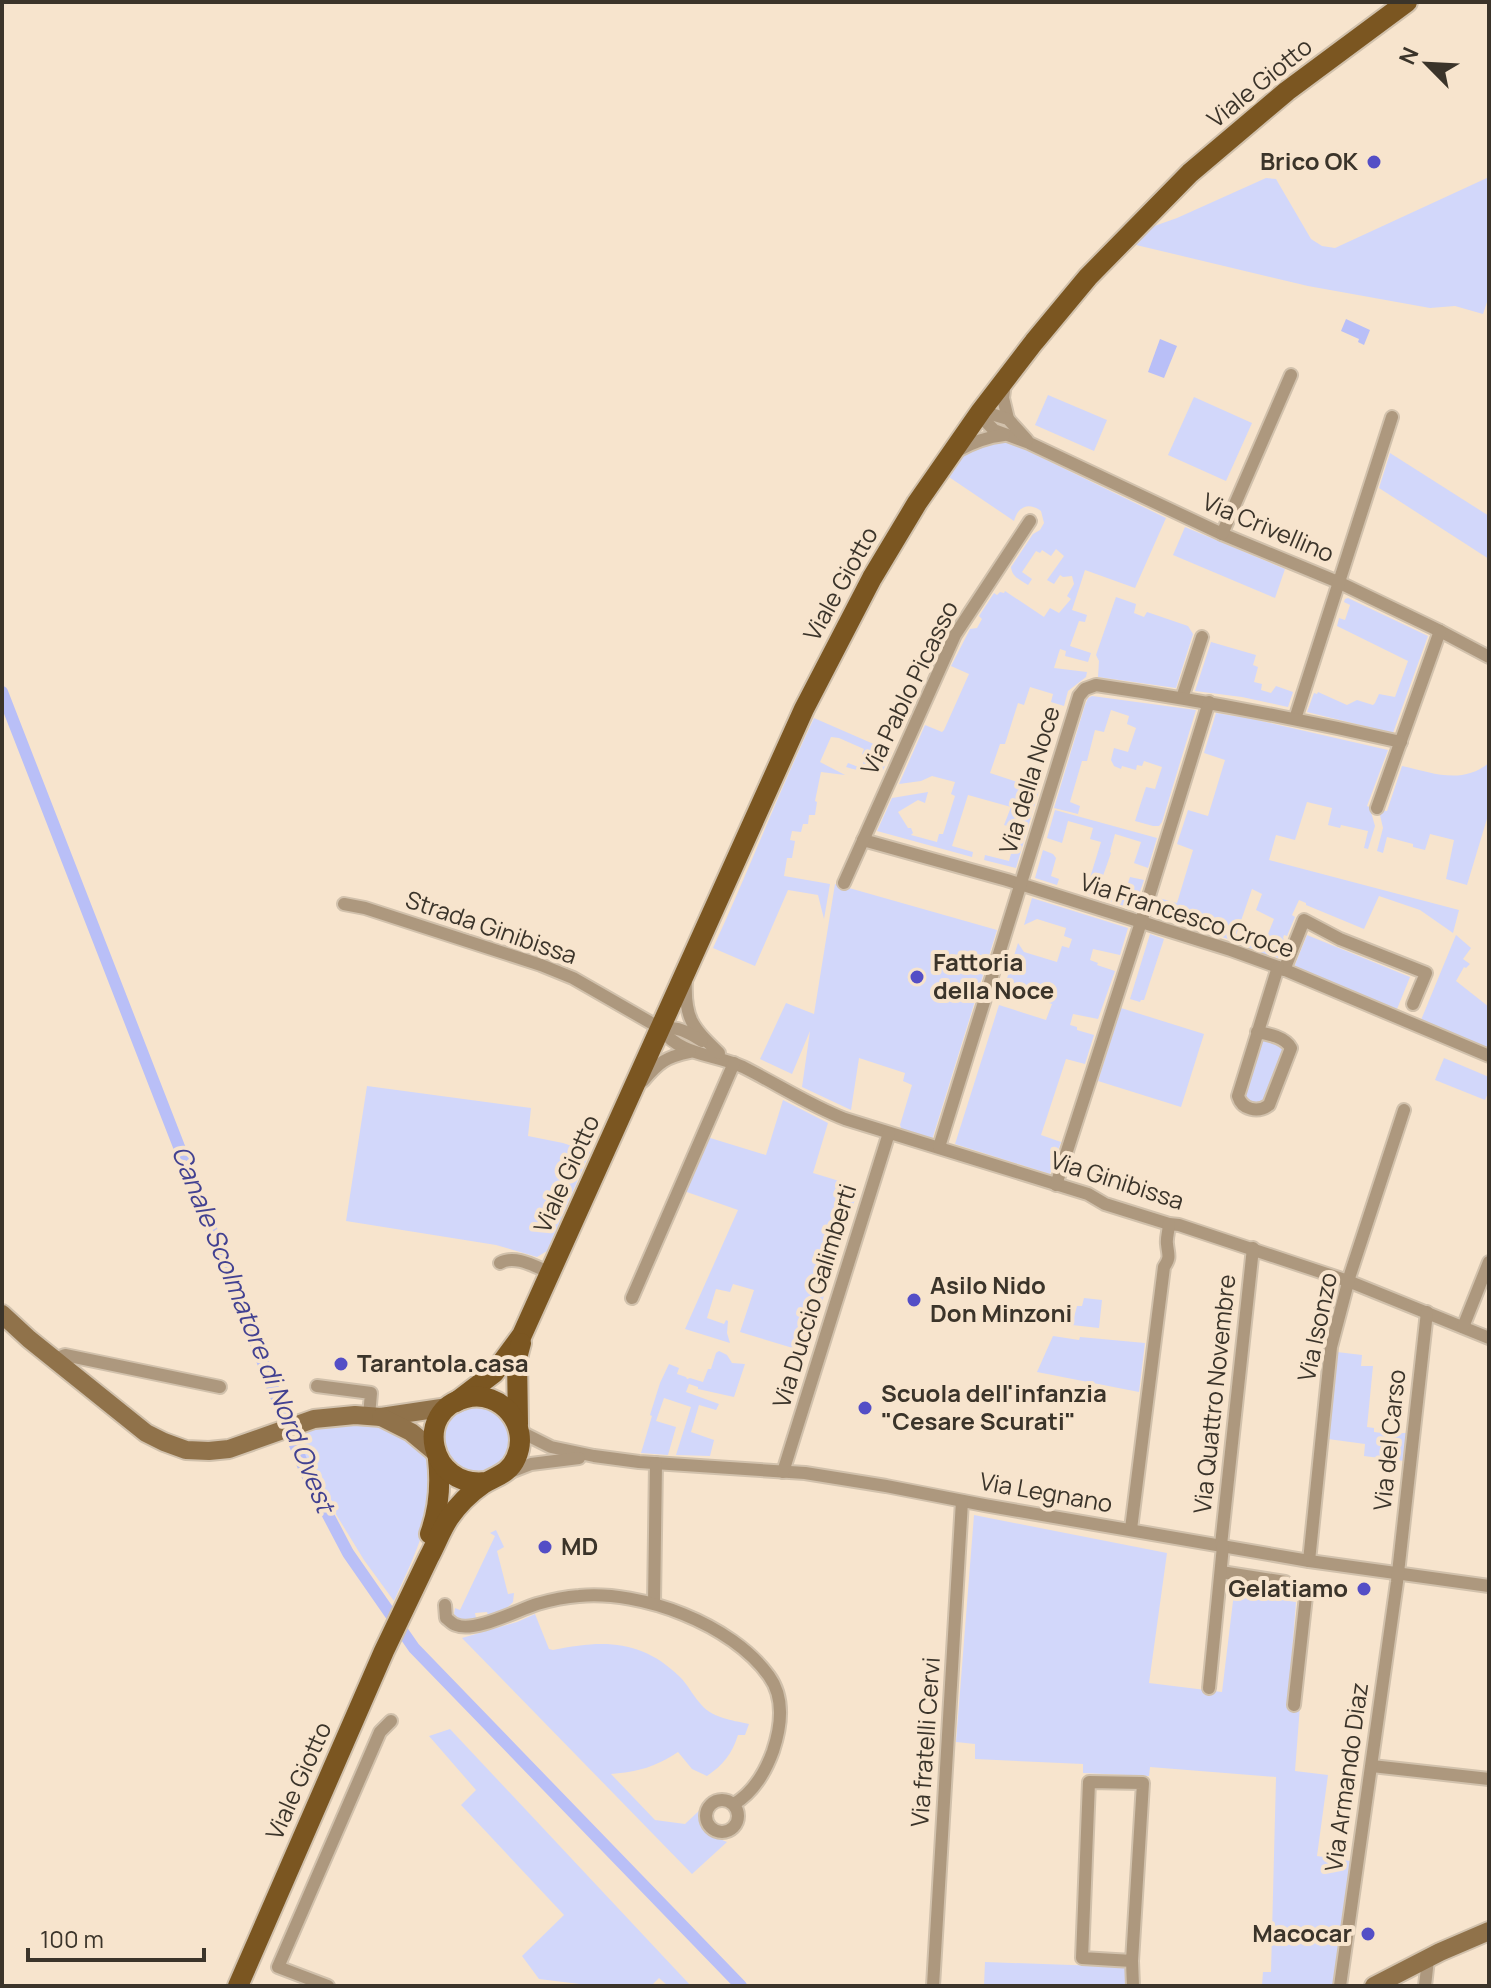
<svg xmlns="http://www.w3.org/2000/svg" width="1491" height="1988" viewBox="0 0 1491 1988" font-family="Manrope,sans-serif">
<style>
.green{fill:#d2d7fa}
.water{fill:#b9bff7}
.lines{fill:none;stroke-linecap:round;stroke-linejoin:round}
.canal{stroke:#b9bff7;stroke-width:12}
.street-casing{stroke:#d1c1ac;stroke-width:16}
.secondary-casing{stroke:#d1c1ac;stroke-width:22}
.primary-casing{stroke:#d1c1ac;stroke-width:24}
.street{stroke:#ad987e;stroke-width:12}
.secondary{stroke:#90724a;stroke-width:18}
.primary{stroke:#7b5621;stroke-width:20}
.poi-dot{fill:#544ec6;stroke:#f7e4cd;stroke-width:3}
.labels{text-anchor:middle;stroke-width:8;stroke-linejoin:round;paint-order:stroke}
.street-label{font-size:24px;fill:#3b342a;stroke:#f7e4cd}
.poi-label{font-size:24px;font-weight:bold;fill:#3b342a;stroke:#f7e4cd;text-anchor:start}
.water-label{font-size:26px;font-style:italic;fill:#424191;stroke:#f7e4cd}
</style>
<rect width="100%" height="100%" fill="#f7e4cd"/>
<!-- green -->
<g class="green">
<polygon points="1489,177 1489,303 1487,302 1483,314 1455,306 1430,308 1308,286 1132,244 1143,230 1177,218 1266,178 1276,179 1311,239 1322,246 1335,248"/>
<polygon points="1048,395 1107,420 1094,451 1035,425"/>
<polygon points="1194,397 1252,423 1226,481 1168,455"/>
<path d="M989 439 1007 441 1166 518 1135 588 1085 570 1072 610 1087 615 1085 622 1079 621 1070 646 1091 653 1088 662 1065 656 1066 651 1060 649 1054 668 1087 672 1086 677 1068 691 1064 706 1051 702 1053 694 1030 687 1024 705 1018 703 1005 744H1000L990 773 1020 783 1022 781 1040 787 1016 868 984 860 985 855 1009 861 1014 843 1006 840 1010 827 1004 825 1011 807 968 795 952 846 973 852 972 857 877 831 892 798 928 792 925 803 918 800 898 812 908 828H911L913 833 911 835 937 842 939 834H943L955 796 951 794 955 782 932 776 921 781 899 784 925 725 942 732 944 730 969 674 951 666 970 629 977 628 982 619 979 616 994 593 997 595 1000 592 1004 593 1005 591 1044 617 1050 608 1059 613 1071 599 1067 596 1074 584 1072 576 1063 577 1060 575 1054 584 1047 580 1064 556 1056 549 1051 556 1042 550 1040 553 1036 551 1022 572 1032 579 1028 585C1020 580 1012 577 1011 567L1033 534 1040 530 1044 523 1041 511C1029 502 1018 506 1014 521L946 475 964 450Z"/>
<polygon points="1390,453 1489,516 1489,559 1379,488"/>
<polygon points="1185,527 1285,569 1275,598 1173,555"/>
<polygon points="1116,597 1136,604 1134,613 1144,617 1147,612 1188,626 1193,634 1176,688 1098,677 1099,661 1096,655"/>
<polygon points="1348,598 1428,636 1393,733 1307,712 1314,693 1317,694 1318,692 1347,705 1357,700 1373,705 1375,703 1379,694 1395,697 1408,661 1337,626 1339,618 1345,620 1350,605 1344,602 1345,599"/>
<polygon points="1211,642 1256,655 1253,665 1258,667 1254,682 1262,684 1261,690 1271,693 1276,686 1293,692 1288,707 1242,697 1195,691"/>
<polygon points="1092,696 1196,710 1162,822 1159,826 1153,826 1135,821 1146,787 1155,789 1162,767 1144,761 1142,766 1137,765 1136,770 1122,766 1121,769 1114,766 1111,760 1114,748 1128,752 1136,728 1127,724 1129,716 1111,710 1104,732 1095,730 1087,761 1082,761 1070,802 1080,806 1078,814 1054,808 1085,705 1088,698"/>
<polygon points="1216,713 1252,719 1388,750 1367,806 1372,808 1371,812 1375,826 1368,849 1364,848 1368,831 1341,825 1340,828 1328,825 1332,808 1307,802 1295,840 1276,835 1269,860 1459,910 1453,933 1420,910 1379,896 1364,929 1306,905 1306,903 1299,900 1292,915 1295,917 1287,936 1284,935 1283,938 1285,940 1278,958 1270,954 1268,956 1241,944 1242,941 1262,949 1274,919 1256,910 1262,894 1252,889 1234,941 1154,915 1159,898 1177,903 1193,850 1177,844 1188,810 1208,816 1225,760 1204,753"/>
<path d="M814 718 892 752 883 770C869 771 860 772 846 767L848 763 861 768 866 756 862 754 864 749 839 738 831 737 820 762 845 775 821 772 815 801 817 802 815 815H809L808 824H803L801 832 792 831 790 840 795 841 792 858H787L784 876 830 884 824 919 818 895 788 890 755 966 713 948C748 872 778 794 814 718Z"/>
<path d="M1489 763V812L1467 885 1446 879 1454 840 1430 834 1425 850 1413 847V844L1387 837 1383 853 1377 851 1383 828 1380 815 1381 810 1387 811 1402 766C1434 773 1461 785 1489 763Z"/>
<polygon points="1055,810 1157,838 1148,868 1134,863 1141,842 1115,834 1110,852 1111,853 1098,890 1123,898 1130,877 1144,880 1134,909 1085,894 1101,842 1090,839 1093,828 1068,821 1062,843 1047,838"/>
<polygon points="1043,850 1053,854 1056,858 1051,876 1059,879 1057,885 1035,878"/>
<polygon points="835,884 997,930 932,1140 902,1130 900,1125 912,1085 903,1081 905,1073 859,1058 851,1110 802,1087 810,1031 792,1074 760,1059 786,1003 814,1014"/>
<polygon points="1032,898 1128,928 1120,955 1093,949 1090,960 1098,963 1097,965 1115,971 1098,1019 1073,1014 1070,1025 1077,1027 1077,1030 1094,1035 1085,1064 1066,1059 1041,1135 1061,1142 1050,1174 955,1144 999,1005 1046,1020 1052,1004 1004,988 1018,943 1024,952 1057,962 1062,946 1069,948 1072,939 1064,936 1066,928 1037,919 1024,925"/>
<polygon points="1150,934 1164,939 1144,1000 1141,1000 1140,1002 1130,999"/>
<polygon points="1307,935 1410,977 1397,1009 1294,967"/>
<polygon points="1456,935 1471,948 1463,959 1470,964 1466,968 1464,967 1456,981 1489,1007 1489,1049 1421,1020"/>
<polygon points="1121,1008 1204,1034 1181,1107 1098,1081"/>
<polygon points="1263,1038 1282,1045 1286,1050 1267,1100 1256,1106 1242,1099 1258,1043"/>
<polygon points="1444,1058 1489,1077 1489,1091 1485,1100 1435,1080"/>
<polygon points="367,1086 531,1108 528,1136 563,1143 590,1152 547,1251 537,1257 496,1245 346,1221"/>
<polygon points="783,1100 828,1123 813,1173 859,1187 806,1352 740,1332 754,1290 733,1284 730,1292 716,1289 707,1318 724,1324 726,1320 728,1321 727,1333 730,1343 685,1329 738,1210 684,1191 707,1137 766,1155"/>
<polygon points="1084,1298 1102,1300 1099,1328 1072,1325 1077,1306 1082,1306"/>
<polygon points="1053,1336 1079,1340 1080,1337 1145,1343 1139,1392 1037,1372"/>
<polygon points="719,1351 727,1355 732,1363 745,1364 734,1397 698,1389 698,1387 689,1384 686,1392 719,1404 716,1410 699,1405 691,1432 714,1440 710,1456 676,1455 691,1407 664,1398 656,1421 676,1427 668,1455 641,1453 652,1416 650,1415 660,1383 669,1364 679,1368 677,1374 686,1377 687,1379 690,1378 703,1382 708,1369 711,1369 716,1353"/>
<polygon points="1337,1352 1362,1355 1361,1366 1373,1366 1367,1427 1374,1428 1374,1432 1398,1435 1399,1433 1406,1433 1404,1461 1364,1456 1365,1444 1328,1439"/>
<circle cx="477" cy="1438" r="33"/>
<path d="M364 1424C383 1428 407 1430 420 1447 428 1458 429 1470 429 1483 430 1529 412 1560 394 1601L364 1560 323 1493 296 1436 320 1426Z"/>
<polygon points="974,1515 1167,1553 1149,1683 1222,1692 1234,1593 1296,1602 1288,1704 1300,1706 1295,1771 1328,1775 1317,1856 1350,1861 1333,1986 1262,1986 1263,1972 1271,1972 1276,1777 1150,1767 1149,1776 1083,1773 1083,1764 975,1759 975,1744 956,1742"/>
<polygon points="496,1530 504,1547 497,1551 508,1594 514,1593 513,1602 504,1611 488,1615 487,1612 475,1613 476,1618 458,1620 454,1614 455,1608 460,1610 495,1536 490,1533"/>
<path d="M535 1614 549 1649 553 1650C603 1640 641 1639 680 1677 688 1685 692 1694 699 1702 711 1718 731 1720 749 1724L745 1735H738C732 1754 723 1765 707 1776L692 1769 678 1752C655 1767 638 1772 611 1774L655 1820 685 1824 702 1808C701 1828 710 1835 727 1842L692 1874 462 1638 517 1622Z"/>
<polygon points="450,1729 691,1986 668,1986 659,1978 651,1986 596,1986 539,1979 522,1956 564,1915 461,1805 476,1790 429,1736"/>
<polygon points="985,1962 1127,1967 1127,1986 984,1986"/>
</g>
<!-- water -->
<g class="water">
<polygon points="1346,319 1370,330 1364,345 1358,342 1359,339 1341,331"/>
<polygon points="1160,339 1177,346 1164,378 1148,372"/>
</g>
<g class="lines">
<!-- canal -->
<polyline class="canal" points="2,692 306,1473 348,1553 414,1648 741,1986"/>
<!-- street casing -->
<g class="street-casing">
<g id="street">
<polyline points="1005,383 1003,398 1008,419"/>
<polyline points="981,411 985,421 994,430 1029,443 1222,534 1338,582 1440,631 1489,657"/>
<polyline points="981,411 1008,419 1027,440"/>
<path d="M957 451C973 442 986 437 1004 435"/>
<polyline points="1222,534 1291,375"/>
<polyline points="1182,698 1202,637"/>
<polyline points="1295,719 1392,417"/>
<polyline points="1377,808 1440,631"/>
<polyline points="863,840 1007,880 1231,950 1278,967 1489,1056"/>
<polyline points="844,883 955,635 1030,521"/>
<path d="M344 904 365 908 541 965 573 978 660 1028C682 1057 713 1053 743 1067 777 1084 809 1105 845 1119L1088 1194 1105 1204 1169 1224 1179 1225 1348 1281 1489 1338"/>
<polyline points="1284,970 1304,920 1340,939 1426,973 1413,1004"/>
<path d="M686 980C684 1018 692 1027 719 1053"/>
<path d="M660 1028C679 1027 686 1031 702 1041"/>
<path d="M1257 1032C1269 1034 1285 1037 1291 1048L1269 1105C1258 1113 1242 1110 1238 1096L1278 967"/>
<path d="M643 1081C659 1062 666 1057 690 1052"/>
<path d="M939 1147 1079 696 1085 689 1096 685C1199 700 1300 719 1401 742"/>
<polyline points="1056,1185 1141,922 1209,702"/>
<path d="M500 1263C515 1254 536 1267 551 1273"/>
<polyline points="632,1298 734,1063"/>
<polyline points="1463,1327 1489,1262"/>
<polyline points="55,1361 60,1357 65,1355 220,1387"/>
<polyline points="317,1386 371,1393 369,1416"/>
<polyline points="519,1431 551,1447 594,1456 639,1462 805,1473 886,1486 984,1505 1309,1561 1489,1586"/>
<polyline points="783,1472 889,1133"/>
<polyline points="508,1473 531,1464 579,1458"/>
<path d="M1131 1529 1164 1267C1171 1257 1168 1255 1167 1244 1166 1238 1169 1230 1169 1224"/>
<polyline points="1221,1545 1253,1248"/>
<polyline points="1309,1561 1331,1347 1350,1275 1404,1110"/>
<polyline points="1221,1572 1285,1582 1291,1588 1304,1591 1306,1596 1294,1705"/>
<polyline points="654,1603 656,1463"/>
<path d="M445 1605 446 1618C450 1621 452 1624 456 1625 474 1633 518 1610 537 1604 551 1600 565 1597 579 1596 641 1590 732 1624 769 1676 785 1698 781 1727 773 1751 765 1773 754 1792 734 1804"/>
<polyline points="1209,1688 1223,1546"/>
<polyline points="1372,1766 1489,1779"/>
<circle cx="722" cy="1816" r="16"/>
<polyline points="1132,1961 1082,1958 1089,1782 1143,1783 1132,1961 1133,1986"/>
<polyline points="328,1986 278,1967 380,1732 391,1721"/>
<polyline points="933,1986 962,1501"/>
<polyline points="1340,1986 1397,1582 1427,1312"/>
<polyline points="1425,1986 1428,1959"/>
</g>
</g>
<!-- secondary casing -->
<g class="secondary-casing">
<g id="secondary">
<polyline points="2,1314 29,1339 146,1433 164,1442 186,1450 209,1451 229,1449 314,1419 355,1415 381,1417 448,1407"/>
<polyline points="381,1417 411,1432 435,1452"/>
<polyline points="1374,1986 1440,1952 1489,1931"/>
</g>
</g>
<!-- primary casing -->
<g class="primary-casing">
<g id="primary">
<polyline points="456,1402 494,1373 522,1335 804,709 872,578 917,503 981,411 1034,342 1088,277 1190,173 1287,91 1407,2"/>
<polyline points="518,1424 517,1358 521,1343"/>
<path d="M430 1534C439 1509 441 1485 438 1459"/>
<path d="M238 1986 384 1651C399 1619 414 1588 429 1557 436 1544 441 1530 449 1518 458 1505 470 1493 483 1484 496 1476 509 1474 516 1458 531 1426 501 1389 466 1398 413 1410 429 1489 486 1482"/>
</g>
</g>
<!-- street -->
<use href="#street" class="street"/>
<!-- secondary -->
<use href="#secondary" class="secondary"/>
<!-- primary -->
<use href="#primary" class="primary"/>
</g>
<!-- markers -->
<g class="poi-dot">
<circle cx="1374" cy="162" r="8"/>
<circle cx="917" cy="977" r="8"/>
<circle cx="914" cy="1300" r="8"/>
<circle cx="341" cy="1364" r="8"/>
<circle cx="865" cy="1408" r="8"/>
<circle cx="545" cy="1547" r="8"/>
<circle cx="1364" cy="1589" r="8"/>
<circle cx="1368" cy="1934" r="8"/>
</g>
<g class="labels">
<!-- street labels -->
<g class="street-label">
<text transform="translate(1260 83) rotate(-39)" y="8">Viale Giotto</text>
<text transform="translate(1268 528) rotate(23)" y="8">Via Crivellino</text>
<text transform="translate(841 584) rotate(-61)" y="8">Viale Giotto</text>
<text transform="translate(910 688) rotate(-64)" y="8">Via Pablo Picasso</text>
<text transform="translate(1030 780) rotate(-73)" y="8">Via della Noce</text>
<text transform="translate(1187 916) rotate(18)" y="8">Via Francesco Croce</text>
<text transform="translate(491 928) rotate(19)" y="8">Strada Ginibissa</text>
<text transform="translate(567 1174) rotate(-66)" y="8">Viale Giotto</text>
<text transform="translate(1117 1181) rotate(18)" y="8">Via Ginibissa</text>
<text transform="translate(815 1296) rotate(-73)" y="8">Via Duccio Galimberti</text>
<text transform="translate(1318 1327) rotate(-78)" y="8">Via Isonzo</text>
<text transform="translate(1215 1394) rotate(-84)" y="8">Via Quattro Novembre</text>
<text transform="translate(1390 1440) rotate(-84)" y="8">Via del Carso</text>
<text transform="translate(1046 1493) rotate(10)" y="8">Via Legnano</text>
<text transform="translate(926 1742) rotate(-86)" y="8">Via fratelli Cervi</text>
<text transform="translate(1347 1777) rotate(-82)" y="8">Via Armando Diaz</text>
<text transform="translate(299 1781) rotate(-66)" y="8">Viale Giotto</text>
</g>
<!-- poi labels -->
<g class="poi-label">
<text x="1358" y="170" text-anchor="end">Brico OK</text>
<text x="933" y="971">Fattoria<tspan x="933" dy="28">della Noce</tspan></text>
<text x="930" y="1294">Asilo Nido<tspan x="930" dy="28">Don Minzoni</tspan></text>
<text x="357" y="1372">Tarantola.casa</text>
<text x="881" y="1402">Scuola dell'infanzia<tspan x="881" dy="28">"Cesare Scurati"</tspan></text>
<text x="561" y="1555">MD</text>
<text x="1348" y="1597" text-anchor="end">Gelatiamo</text>
<text x="1352" y="1942" text-anchor="end">Macocar</text>
</g>
<!-- water labels -->
<g class="water-label">
<text transform="translate(253 1329) rotate(68)" y="9">Canale Scolmatore di Nord Ovest</text>
</g>
</g>
<!-- border -->
<rect width="1491" height="1988" fill="none" stroke="#3b342a" stroke-width="8"/>
<!-- north arrow -->
<g transform="translate(1427 64) rotate(294)" stroke="#f7e4cd" stroke-width="6" paint-order="stroke">
<path d="M0-6L14 30L0 20L-14 30Z" fill="#3b342a"/>
<text y="-12" font-size="22" font-weight="bold" text-anchor="middle" fill="#3b342a">N</text>
</g>
<!-- scale -->
<path d="M28 1948v12h176v-12" fill="none" stroke="#3b342a" stroke-width="4"/>
<text x="40" y="1948" font-size="24" fill="#3b342a" stroke="#f7e4cd" stroke-width="6" paint-order="stroke">100 m</text>
</svg>
